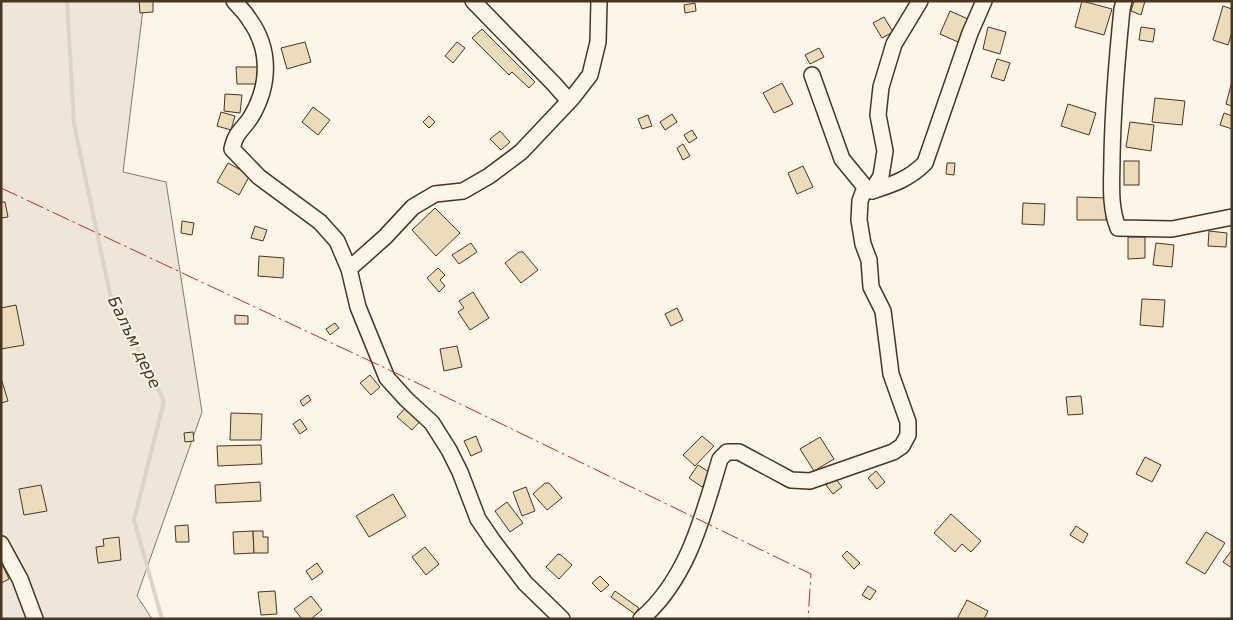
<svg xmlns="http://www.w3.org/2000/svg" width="1233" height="620" viewBox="0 0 1233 620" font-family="'DejaVu Sans',sans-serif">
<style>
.green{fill:#ede6d9;stroke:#887966}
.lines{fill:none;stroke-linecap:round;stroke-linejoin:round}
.stream{stroke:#dcd4c6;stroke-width:4}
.building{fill:#ecdcbc;stroke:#4a3520}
.minor-casing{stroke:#4a3520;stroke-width:18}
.minor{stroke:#fbf6e9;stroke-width:15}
.power{stroke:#c62828;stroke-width:1;stroke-dasharray:18 4 2.5 4;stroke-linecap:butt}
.labels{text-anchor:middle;stroke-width:4;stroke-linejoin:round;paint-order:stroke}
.water-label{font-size:16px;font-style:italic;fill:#4a3520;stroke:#fbf6e9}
</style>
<rect width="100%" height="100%" fill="#fbf6e9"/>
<!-- green -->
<polygon class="green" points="1,1 144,1 123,172 166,182 202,412 137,596 152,619 1,619"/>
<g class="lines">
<!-- stream -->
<polyline class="stream" points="67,1 74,124 110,294 164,401 134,520 162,619"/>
</g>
<!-- building -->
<g class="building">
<polygon points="139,1 153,1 153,12 140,13"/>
<polygon points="1082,1 1112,9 1104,35 1075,27"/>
<polygon points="1134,1 1145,1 1141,15 1131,11"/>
<polygon points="695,3 696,11 685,13 684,5"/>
<polygon points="1223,6 1232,9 1232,32 1228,45 1213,40"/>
<polygon points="950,11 968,19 958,42 940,34"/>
<polygon points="884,17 893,32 882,38 873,23"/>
<polygon points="988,27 1006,32 1000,54 983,49"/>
<polygon points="1141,27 1155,29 1153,42 1139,40"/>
<polygon points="482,29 535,82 529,88 512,72 509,75 472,38"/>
<polygon points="305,42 311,62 287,69 281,48"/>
<polygon points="457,42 465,48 453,63 445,56"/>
<polygon points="819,48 824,57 810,64 805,55"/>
<polygon points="997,59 1010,63 1004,81 991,77"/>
<polygon points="236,67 258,67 258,84 237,84"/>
<polygon points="1232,81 1232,106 1226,104"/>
<polygon points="782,83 793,104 774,113 763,93"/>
<polygon points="225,94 242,95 240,113 224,111"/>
<polygon points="1155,98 1185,101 1182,125 1152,122"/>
<polygon points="1068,104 1096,113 1089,135 1061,126"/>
<polygon points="313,107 330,120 318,135 302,122"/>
<polygon points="221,112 235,116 231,130 217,126"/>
<polygon points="1224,113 1232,116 1232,129 1220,125"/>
<polygon points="672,114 677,122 665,130 660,122"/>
<polygon points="648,115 652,126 642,129 638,119"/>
<polygon points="429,116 435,122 429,128 423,122"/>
<polygon points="1130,122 1154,125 1151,151 1126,147"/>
<polygon points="692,130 697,138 689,143 684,135"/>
<polygon points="500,131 510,142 501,150 490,139"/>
<polygon points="683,144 690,156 683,160 677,148"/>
<rect x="1124" y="161" width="15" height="24"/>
<polygon points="228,163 250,175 239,195 217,182"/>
<polygon points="947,163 955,163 954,175 946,174"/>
<polygon points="803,166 813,187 797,194 788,173"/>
<polygon points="1077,197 1107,198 1106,220 1077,220"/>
<polygon points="1,202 5,202 8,217 1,218"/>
<polygon points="1023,203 1045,204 1044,225 1022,224"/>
<polygon points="435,208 460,233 436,256 412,230"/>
<polygon points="182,221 194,223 192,235 181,233"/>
<polygon points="255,226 267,230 263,241 251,238"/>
<polygon points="1209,231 1227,233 1226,247 1208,246"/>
<polygon points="1128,237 1145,237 1145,258 1128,259"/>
<polygon points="471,243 477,252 459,264 452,255"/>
<polygon points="1156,243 1174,245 1172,267 1153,265"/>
<polygon points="519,252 523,252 538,270 521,283 505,263"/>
<polygon points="259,256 284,258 283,278 258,276"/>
<polygon points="438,268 445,275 440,280 445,286 439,292 427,278"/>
<polygon points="473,292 489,318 470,330 458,312 464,308 459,301"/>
<polygon points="1142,299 1165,300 1163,327 1140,325"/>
<polygon points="16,305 24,345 1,349 1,308"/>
<polygon points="677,308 683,320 671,326 665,314"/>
<polygon points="235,315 248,316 248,324 235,324"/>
<polygon points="335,323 339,328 330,335 326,329"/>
<polygon points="457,346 462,367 444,371 440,349"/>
<polygon points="370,375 380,387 371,395 360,383"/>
<polygon points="1,378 8,401 1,403"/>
<polygon points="308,395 311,400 303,406 300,401"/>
<polygon points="1081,396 1083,414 1068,415 1066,397"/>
<polygon points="408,405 423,418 412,430 397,417"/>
<polygon points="231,413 262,414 261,440 230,440"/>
<polygon points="300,419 307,429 300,434 293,424"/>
<polygon points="193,432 194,441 185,442 184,433"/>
<polygon points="476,436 482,451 471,456 464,441"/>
<polygon points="702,436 714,446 695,466 683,455"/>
<polygon points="820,437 834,459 814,471 800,449"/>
<polygon points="261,445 262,464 218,466 217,446"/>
<polygon points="1145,457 1161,465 1152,482 1136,474"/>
<polygon points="698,465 712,474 702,487 689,478"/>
<polygon points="876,471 885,482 877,489 868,478"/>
<polygon points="835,478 842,487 833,494 826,485"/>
<polygon points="260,482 261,501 216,503 215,485"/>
<polygon points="545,483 549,483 562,498 547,510 533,494"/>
<polygon points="41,485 47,511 24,515 19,489"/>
<polygon points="526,487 535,511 522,516 513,492"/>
<polygon points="393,494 406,516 369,537 356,516"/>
<polygon points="507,502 523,523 510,532 495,511"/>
<polygon points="951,514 981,541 971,552 962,544 955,552 934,533"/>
<polygon points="188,525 189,542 176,542 175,526"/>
<polygon points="1076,526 1088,534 1083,543 1070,535"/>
<polygon points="253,531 254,553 234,554 233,532"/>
<polygon points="253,531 263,531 263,537 268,537 268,553 254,553"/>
<polygon points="1206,532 1225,543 1205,574 1186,563"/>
<polygon points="119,537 121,560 98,563 96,547 104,546 103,539"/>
<polygon points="425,547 439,564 426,575 412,557"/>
<polygon points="1232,550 1232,568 1223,562"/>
<polygon points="847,551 860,563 854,569 842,556"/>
<polygon points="558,554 561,555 572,565 559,579 546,567"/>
<polygon points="1,562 9,579 1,583"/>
<polygon points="317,563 323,572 312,580 306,571"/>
<polygon points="600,576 609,585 601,592 592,583"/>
<polygon points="868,586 876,591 870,600 862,595"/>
<polygon points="275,591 277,614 261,615 258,592"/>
<polygon points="615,591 639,608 635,614 611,597"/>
<polygon points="311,596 322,610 311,619 302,619 294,609"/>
<polygon points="967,600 988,611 984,619 957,619"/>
</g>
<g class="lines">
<!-- minor casing -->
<g class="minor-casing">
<g id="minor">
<path d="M234 1C239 7 245 12 249 19 271 49 270 85 251 117 242 131 236 131 232 149L259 177 320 222 337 241 349 269 358 307 387 378 406 399 432 423 449 450 460 472 478 519 493 541 525 583 562 619"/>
<polyline points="473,1 554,84 569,101"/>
<path d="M1124 1 1122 9C1117 58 1113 107 1112 156 1112 180 1109 205 1118 228L1172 229 1232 217"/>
<path d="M865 187 872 191C894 184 909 179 925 163L970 33 984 1"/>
<polyline points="872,191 881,176 885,151 878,115 881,87 894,44 920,1"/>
<polyline points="349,269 385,237 413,207 435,194 463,191 489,176 521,152 573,97 590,75 598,42 599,1"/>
<polyline points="1,544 20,579 35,619"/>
<path d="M641 619C688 579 703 516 720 459L727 452H739L791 480 810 481 893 452 902 446 908 435V422L891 374 883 311 871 287 869 260 863 244 859 220 860 201 865 187 842 159 812 75"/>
</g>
</g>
<!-- minor -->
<use href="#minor" class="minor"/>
<!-- power -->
<polyline class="power" points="1,188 417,383 811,574 808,619"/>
</g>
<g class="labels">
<!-- water labels -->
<g class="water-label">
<text transform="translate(135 342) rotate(64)" y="6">Балъм дере</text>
</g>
</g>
<!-- border -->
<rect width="1233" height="620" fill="none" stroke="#4a3520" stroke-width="5"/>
</svg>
